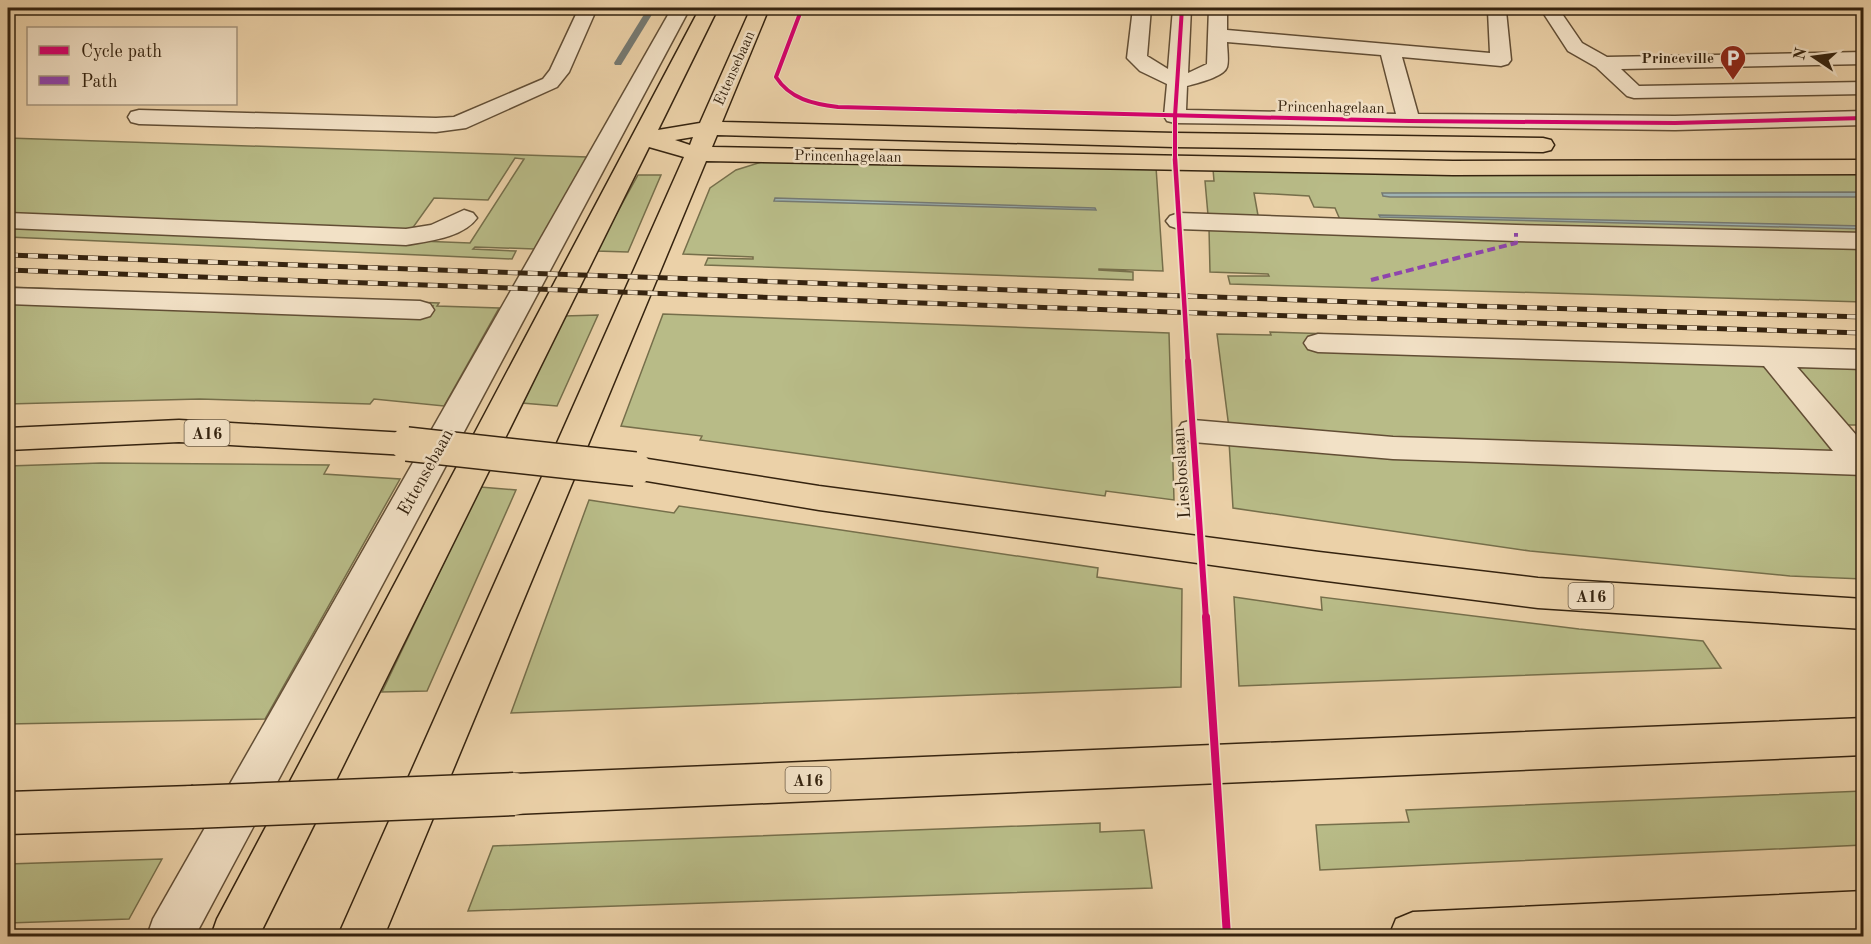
<svg xmlns="http://www.w3.org/2000/svg" width="1871" height="944" viewBox="0 0 1871 944" font-family="'Old Standard TT',serif">
<style>
.green{fill:#b8bb87;stroke:#766f4b;stroke-width:1.5}
.water{fill:#9fb4b5;stroke:#757a73;stroke-width:1.5}
.lines{fill:none;stroke-linecap:round;stroke-linejoin:round}
.stream{fill:#757a73;fill-rule:evenodd}
.minor-casing{stroke:#624e35;stroke-width:3}
.major-casing{stroke:#35230f;stroke-width:3}
.highway-casing{stroke:#35230f;stroke-width:3}
.minor{fill:#f2e1c6;fill-rule:evenodd}
.major{fill:#ebd1a8;fill-rule:evenodd}
.highway{fill:#ebd1a8;fill-rule:evenodd}
.rail-casing{stroke:#35230f;stroke-width:5}
.rail{stroke:#f2e1c6;stroke-width:4;stroke-dasharray:10;stroke-linecap:butt}
.highway-bridge-far1-casing{stroke:#35230f;stroke-width:36;stroke-linecap:butt}
.highway-bridge-casing{stroke:#35230f;stroke-width:45;stroke-linecap:butt}
.highway-bridge-far1{stroke:#ebd1a8;stroke-width:33}
.highway-bridge{stroke:#ebd1a8;stroke-width:42}
.quiet{stroke:#8e44ad;stroke-width:4;stroke-dasharray:8 4;stroke-linecap:butt}
.cycleway-far3-casing{stroke:#f2e1c6;stroke-width:6}
.cycleway-far2-casing{stroke:#f2e1c6;stroke-width:8}
.cycleway-far1-casing{stroke:#f2e1c6;stroke-width:10}
.cycleway-casing{stroke:#f2e1c6;stroke-width:11}
.cycleway-far3{stroke:#d6006c;stroke-width:4}
.cycleway-far2{stroke:#d6006c;stroke-width:4.5}
.cycleway-far1{stroke:#d6006c;stroke-width:6}
.cycleway{stroke:#d6006c;stroke-width:8}
.labels{text-anchor:middle;stroke-width:5;stroke-linejoin:round;paint-order:stroke}
.far-poi-label{font-size:15px;font-weight:bold;fill:#35230f;stroke:#f2e1c6;text-anchor:end}
.far-street-label{font-size:15px;fill:#35230f;stroke:#f2e1c6}
.shield{fill:#f2e1c6;stroke:#6e5c46;stroke-width:1.5}
.shield-label{font-size:16px;font-weight:bold;fill:#35230f}
.street-label{font-size:18px;fill:#35230f;stroke:#f2e1c6}
</style>
<rect width="100%" height="100%" fill="#ebd1a8"/>
<filter id="stains"><feTurbulence type="fractalNoise" baseFrequency=".00333" numOctaves="4"/><feColorMatrix values="0 0 0 0 .2 0 0 0 0 .09 0 0 0 0 .02 0 0 0 .5 -.17"/></filter>
<radialGradient id="worn" r=".72"><stop offset=".6" stop-color="#630" stop-opacity="0"/><stop offset="1" stop-color="#630" stop-opacity=".3"/></radialGradient>
<!-- green -->
<g class="green">
<polygon points="8,138 587,157 535,249 475,247 473,249 516,251 512,259 8,237 8,225 470,243 524,159 515,158 488,200 434,198 409,233 8,217"/>
<polygon points="765,161 1156,167 1163,271 1099,269 1099,270 1133,272 1133,280 705,265 708,258 753,259 753,257 683,254 710,188 736,170"/>
<polygon points="1213,169 1863,172 1863,238 1341,222 1335,208 1314,207 1309,196 1254,193 1259,221 1208,215 1205,181 1214,181"/>
<polygon points="638,175 661,175 628,252 596,251"/>
<polygon points="1209,228 1863,246 1863,302 1230,284 1228,276 1269,276 1268,274 1210,272"/>
<polygon points="8,287 439,303 437,306 499,308 444,406 374,399 370,404 200,399 8,404 8,301 426,316 433,306 8,291"/>
<polygon points="663,314 1169,333 1174,500 1106,491 1105,496 700,440 702,436 621,426"/>
<polygon points="598,315 557,406 522,403 564,316"/>
<polygon points="1270,332 1552,341 1760,365 1766,368 1839,453 1516,447 1229,428 1217,334 1271,335"/>
<polygon points="1801,366 1863,366 1863,425 1847,425 1836,420 1799,370"/>
<polygon points="1229,441 1863,470 1863,579 1790,576 1530,551 1233,508"/>
<polygon points="101,463 329,465 324,474 400,479 265,719 8,724 8,466"/>
<polygon points="480,487 516,490 427,691 382,692"/>
<polygon points="589,500 674,513 679,506 1098,568 1097,577 1182,589 1181,687 511,713"/>
<polygon points="1234,597 1322,610 1321,597 1579,629 1703,641 1721,668 1239,686"/>
<polygon points="1863,791 1863,845 1320,870 1316,825 1409,822 1406,810"/>
<polygon points="1100,823 1100,832 1144,830 1152,888 468,911 493,846"/>
<polygon points="162,859 129,919 8,923 8,864"/>
</g>
<!-- water -->
<g class="water">
<polygon points="1863,192 1863,197 1390,197 1383,196 1382,193"/>
<polygon points="775,198 1095,208 1096,210 774,201"/>
<polygon points="1379,215 1863,226 1864,229 1380,217"/>
</g>
<g class="lines">
<!-- stream -->
<polygon class="stream" points="648,8 656,8 621,65 615,65 614,63"/>
<!-- minor casing -->
<g class="minor-casing">
<g id="minor">
<polygon points="579,8 597,8 569,72 557,87 466,128 436,132 139,124 131,122 128,117 131,112 139,110 436,118 454,117 543,79 550,70"/>
<polygon points="672,8 690,8 195,936 147,936 153,919"/>
<path d="M1133 8H1151L1147 56 1168 69 1173 8H1191L1188 73 1207 64 1209 8H1227V30L1490 53 1488 11 1490 8H1504L1506 11 1511 60 1508 64 1501 66 1402 57 1418 114 1675 116 1864 111V125L1675 130 1175 123 1167 121 1164 116 1167 84 1140 71 1127 58ZM1227 42 1381 55 1396 114 1186 110 1187 86C1197 83 1224 77 1227 67 1229 60 1227 49 1227 42Z"/>
<polygon points="1540,8 1558,8 1582,43 1607,57 1864,52 1864,64 1621,69 1639,86 1864,82 1864,94 1634,98 1627,96 1596,67 1568,51"/>
<path d="M464 210 473 213 477 218C463 238 428 241 406 245L8 228V213L406 229 431 225Z"/>
<polygon points="1179,213 1516,225 1864,233 1864,249 1516,241 1179,229 1170,226 1166,221 1170,216"/>
<polygon points="8,288 420,301 430,304 434,310 430,316 420,319 8,304"/>
<polygon points="1318,334 1864,350 1864,369 1797,367 1864,444 1864,475 1393,459 1193,442 1182,439 1177,431 1182,423 1193,420 1393,437 1833,451 1764,366 1318,352 1308,349 1304,343 1308,337"/>
</g>
</g>
<!-- major casing -->
<g class="major-casing">
<path id="major" d="M700 8H718L658 130 700 123 751 8H769L722 122 1175 133 1543 138 1551 140 1554 145 1551 150 1543 152 1175 147 717 135 712 147 1453 161 1864 160V174L1453 175 706 161 384 936H338L684 157 649 147 259 936H211L217 919ZM693 137 690 145 675 140Z"/>
</g>
<!-- highway casing -->
<g class="highway-casing">
<g id="highway">
<polygon points="179,420 407,433 418,436 423,444 418,452 407,455 179,442 8,450 8,428"/>
<polygon points="635,457 819,486 1319,552 1538,578 1864,599 1864,629 1538,608 1319,580 819,510 623,477 619,469 623,461"/>
<polygon points="1864,718 1864,755 514,814 499,808 493,794 499,780 514,774"/>
<polygon points="192,786 207,792 214,807 207,822 192,828 8,834 8,792"/>
<polygon points="1864,891 1864,936 1389,936 1396,919 1413,912"/>
</g>
</g>
<!-- minor -->
<use href="#minor" class="minor"/>
<!-- major -->
<use href="#major" class="major"/>
<!-- highway -->
<use href="#highway" class="highway"/>
<!-- rail casing -->
<g class="rail-casing">
<g id="rail">
<polyline points="8,255 1472,306 1864,317"/>
<polyline points="8,270 1227,314 1864,333"/>
</g>
</g>
<!-- rail -->
<use href="#rail" class="rail"/>
<!-- highway-bridge-far1 casing -->
<g class="highway-bridge-far1-casing">
<polyline id="highway-bridge-far1" points="407,444 635,469"/>
</g>
<!-- highway-bridge casing -->
<g class="highway-bridge-casing">
<polyline id="highway-bridge" points="192,807 514,794"/>
</g>
<!-- highway-bridge-far1 -->
<use href="#highway-bridge-far1" class="highway-bridge-far1"/>
<!-- highway-bridge -->
<use href="#highway-bridge" class="highway-bridge"/>
<!-- quiet -->
<polyline class="quiet" points="1371,280 1516,243 1516,233"/>
<!-- cycleway-far3 casing -->
<g class="cycleway-far3-casing">
<g id="cycleway-far3">
<path d="M802 8 776 77C790 99 813 104 838 107L1409 121 1675 123 1864 118"/>
<polyline points="1175,160 1175,116 1182,8"/>
</g>
</g>
<!-- cycleway-far2 casing -->
<g class="cycleway-far2-casing">
<polyline id="cycleway-far2" points="1175,159 1188,362"/>
</g>
<!-- cycleway-far1 casing -->
<g class="cycleway-far1-casing">
<polyline id="cycleway-far1" points="1188,361 1206,619"/>
</g>
<!-- cycleway casing -->
<g class="cycleway-casing">
<polyline id="cycleway" points="1206,617 1227,936"/>
</g>
<!-- cycleway-far3 -->
<use href="#cycleway-far3" class="cycleway-far3"/>
<!-- cycleway-far2 -->
<use href="#cycleway-far2" class="cycleway-far2"/>
<!-- cycleway-far1 -->
<use href="#cycleway-far1" class="cycleway-far1"/>
<!-- cycleway -->
<use href="#cycleway" class="cycleway"/>
</g>
<!-- icons -->
<defs>
<g id="parking-pin" transform="scale(1.35)"><path d="M0 17L-7.5 6A9.5 9.5 0 1 1 7.5 6Z" fill="#8f2418" stroke="#f2e1c6"/><path d="M-3.5-5.5H1a3.5 3.5 0 0 1 0 7H-1V5.5H-3.5ZM-1-3.4V-.6H.8a1.4 1.4 0 0 0 0-2.8Z" fill="#fff"/></g>
</defs>
<g fill-rule="evenodd">
<use href="#parking-pin" x="1733" y="58"/>
</g>
<g class="labels">
<!-- far-poi labels -->
<g class="far-poi-label">
<text x="1714" y="63">Princeville</text>
</g>
<!-- far-street labels -->
<g class="far-street-label">
<text transform="translate(734 68) rotate(-66)" y="5">Ettensebaan</text>
<text transform="translate(1331 107) rotate(1)" y="5">Princenhagelaan</text>
<text transform="translate(848 156) rotate(1)" y="5">Princenhagelaan</text>
</g>
<!-- shield labels -->
<g class="shield">
<rect x="184.5" y="420" width="45" height="26" rx="4.5"/>
<rect x="1568.5" y="583" width="45" height="26" rx="4.5"/>
<rect x="785.5" y="767" width="45" height="26" rx="4.5"/>
</g>
<g class="shield-label">
<text x="207" y="439">A16</text>
<text x="1591" y="602">A16</text>
<text x="808" y="786">A16</text>
</g>
<!-- street labels -->
<g class="street-label">
<text transform="translate(425 472) rotate(-61)" y="6">Ettensebaan</text>
<text transform="translate(1181 473) rotate(-94)" y="6">Liesboslaan</text>
</g>
</g>
<!-- margin -->
<rect width="1871" height="944" fill="none" stroke="#ebd1a8" stroke-width="30"/>
<rect x="9" y="9" width="1853" height="926" fill="none" stroke="#35230f" stroke-width="3"/>
<rect x="15" y="15" width="1841" height="914" fill="none" stroke="#35230f" stroke-width="1.5"/>
<!-- legend -->
<rect x="27" y="27" width="210" height="78" fill="#f2e1c6" stroke="#a6957d" stroke-width="1.5"/>
<rect x="39" y="46" width="30" height="9" fill="#d6006c" stroke="#a6957d" stroke-width="1.5"/>
<text x="81" y="57" font-size="18" fill="#35230f">Cycle path</text>
<rect x="39" y="76" width="30" height="9" fill="#8e44ad" stroke="#a6957d" stroke-width="1.5"/>
<text x="81" y="87" font-size="18" fill="#35230f">Path</text>
<!-- north arrow -->
<g transform="translate(1814 57) rotate(283)" stroke="#f2e1c6" stroke-width="4.5" paint-order="stroke">
<path d="M0-4.5L10 22L0 15L-10 22Z" fill="#35230f"/>
<text y="-9" font-size="16" font-weight="bold" text-anchor="middle" fill="#35230f">N</text>
</g>
<rect width="100%" height="100%" filter="url(#stains)"/>
<rect width="100%" height="100%" fill="url(#worn)"/>
</svg>
